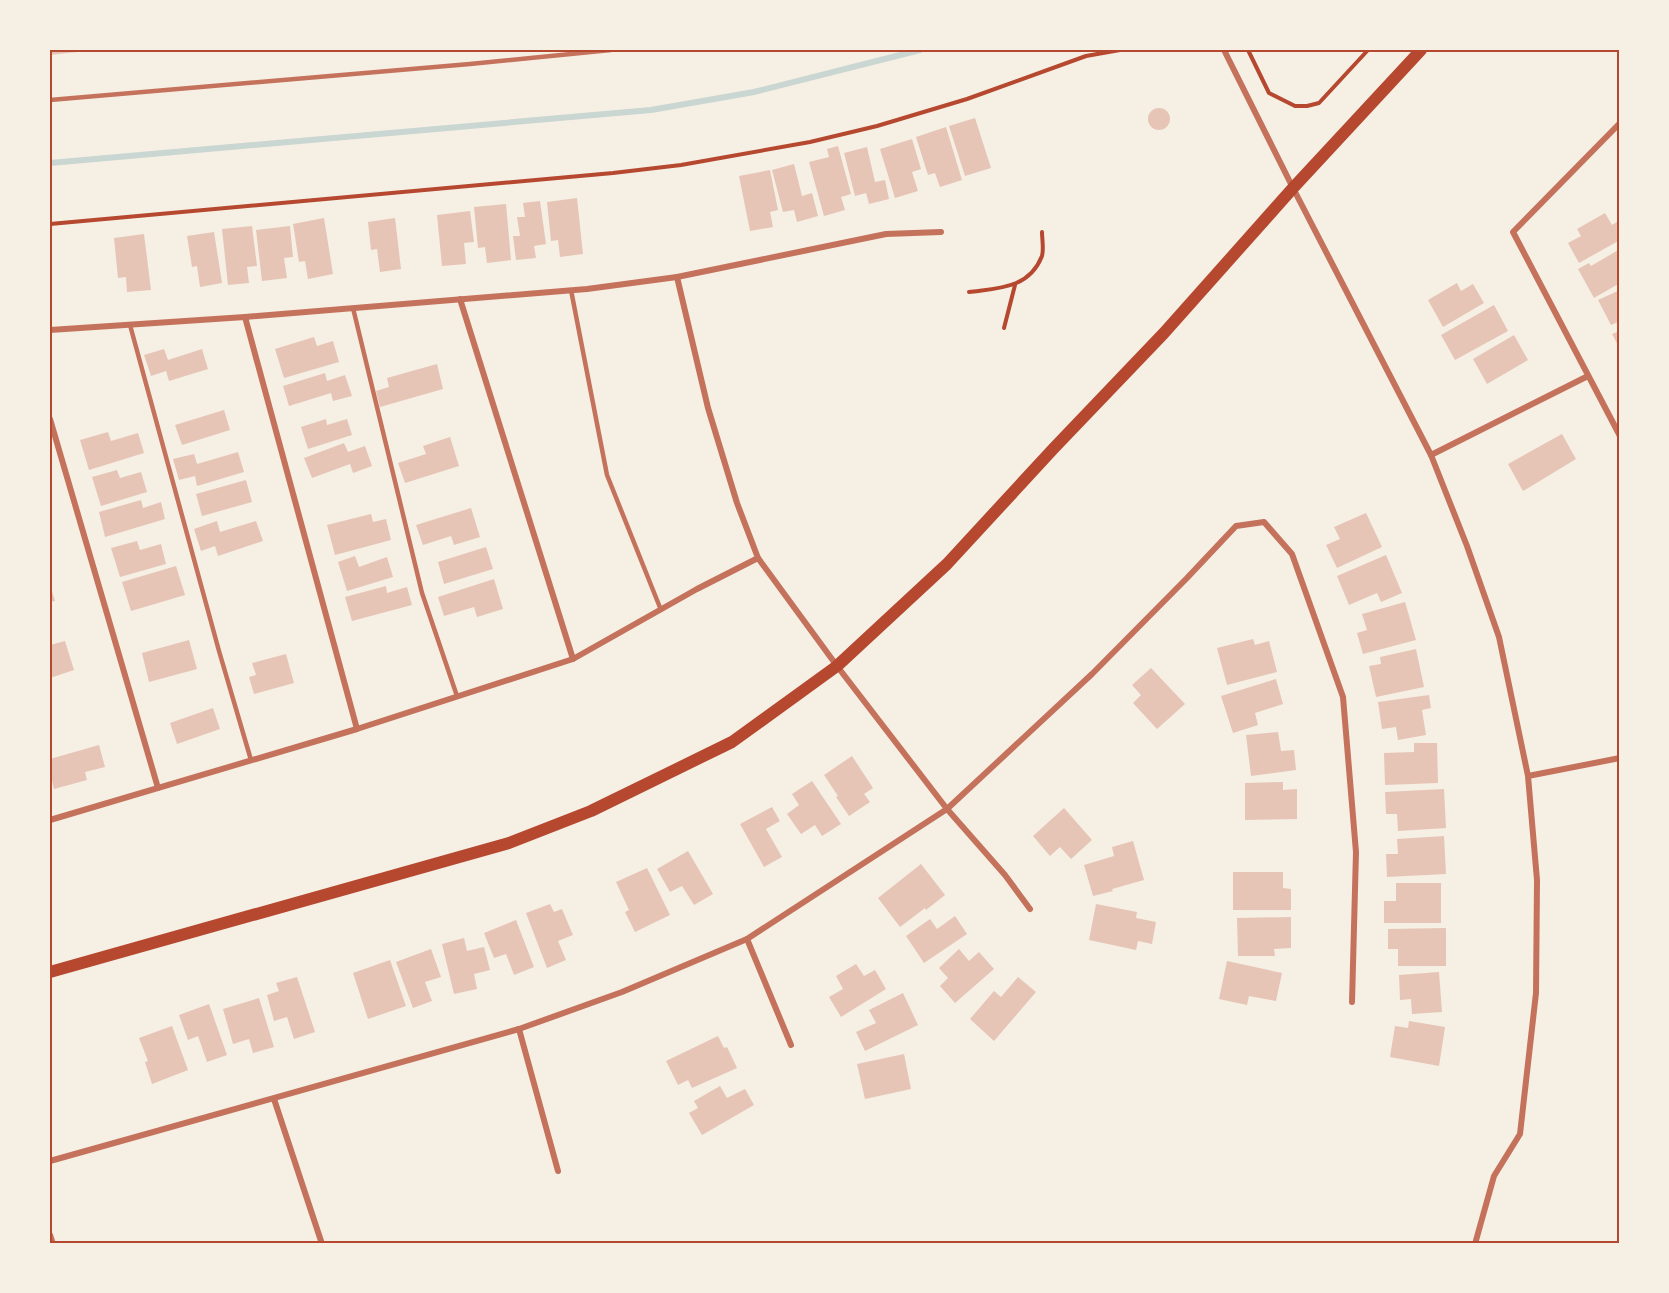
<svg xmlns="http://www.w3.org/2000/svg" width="1669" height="1293" viewBox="0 0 1669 1293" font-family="'Golos Text',sans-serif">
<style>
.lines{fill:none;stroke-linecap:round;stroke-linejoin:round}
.stream{stroke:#c9d6d2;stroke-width:6}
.building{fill:#e6c5b7}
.path{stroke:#b5482f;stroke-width:4}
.service{stroke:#c5725c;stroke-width:4.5}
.minor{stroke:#c5725c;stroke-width:6}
.secondary{stroke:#b5482f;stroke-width:12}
.neatline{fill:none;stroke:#b5482f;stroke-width:2}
</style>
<rect width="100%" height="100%" fill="#f6efe4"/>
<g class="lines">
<!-- stream -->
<polyline class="stream" points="50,163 651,110 754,92 920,50"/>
</g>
<!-- building -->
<g class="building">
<polygon points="50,50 86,50 86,51 50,55"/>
<circle cx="1159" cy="119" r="11"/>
<polygon points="975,118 991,168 965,176 949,126"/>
<polygon points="946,127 962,180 940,187 935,173 928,175 916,137"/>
<polygon points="912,139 921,169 912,172 918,191 895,198 880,149"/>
<polygon points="838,146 851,194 841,197 845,210 824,216 809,162 829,157 827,149"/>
<polygon points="867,147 875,182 885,180 889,199 869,204 866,193 855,196 844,153"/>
<polygon points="794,164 802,196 812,193 818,216 797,222 794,210 783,212 772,170"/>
<polygon points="770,170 778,210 770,212 773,227 750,231 739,176"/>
<polygon points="577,198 583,254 560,257 558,240 551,241 547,202"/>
<polygon points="540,201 546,244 534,246 536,258 516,260 513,236 520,236 517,217 525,217 523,203"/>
<polygon points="506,204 511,260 487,263 485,247 478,248 474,207"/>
<polygon points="470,211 474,242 464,243 466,264 442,266 437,215"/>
<polygon points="1605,213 1612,225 1620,220 1620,240 1579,263 1568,243 1581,236 1577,229"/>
<polygon points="324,218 333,274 308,279 305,261 299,262 293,224"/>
<polygon points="395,218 401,269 380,272 377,249 371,250 368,222"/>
<polygon points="252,226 257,266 247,267 249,283 228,285 222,229"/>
<polygon points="290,226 293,257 284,258 287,278 262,281 256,230"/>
<polygon points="214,232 222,283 200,287 197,266 192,267 187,236"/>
<polygon points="144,234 151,290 127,292 126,277 118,278 114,238"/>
<polygon points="1620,249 1620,283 1594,298 1578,269 1589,263 1591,266"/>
<polygon points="1457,283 1461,291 1473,284 1484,303 1443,327 1428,300"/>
<polygon points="1620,290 1620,321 1611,325 1598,300"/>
<polygon points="1494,305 1508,331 1455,360 1441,335"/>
<polygon points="1620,331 1620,349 1612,334"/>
<polygon points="1514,335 1528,360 1487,384 1473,359"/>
<polygon points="314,337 317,346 333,341 339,362 284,378 275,349"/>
<polygon points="164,349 168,360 202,349 208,369 169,381 166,371 151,376 144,355"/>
<polygon points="437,364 443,389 380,407 376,391 389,387 387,378"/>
<polygon points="325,373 327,381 345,375 352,396 333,401 331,393 289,406 283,386"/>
<polygon points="224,410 230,430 182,445 175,425"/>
<polygon points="326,419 327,425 347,419 352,435 308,449 301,427"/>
<polygon points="108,432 111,441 138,433 144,453 89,470 80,440"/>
<polygon points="1562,434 1576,459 1523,491 1508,464"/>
<polygon points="450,437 459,466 405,483 398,463 426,454 423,446"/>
<polygon points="344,443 348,452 365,446 372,466 353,473 350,464 312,478 304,458"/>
<polygon points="238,452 244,472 197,486 195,476 179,480 173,459 194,454 197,464"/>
<polygon points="117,470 120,478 141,472 147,492 101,506 92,477"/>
<polygon points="246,480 252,502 202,516 196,494"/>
<polygon points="141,500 143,508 161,502 165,519 105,537 99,512"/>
<polygon points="471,508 480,537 454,545 451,536 423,545 416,525"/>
<polygon points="1366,513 1382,547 1337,568 1326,545 1340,539 1334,527"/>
<polygon points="371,514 373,522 386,519 391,540 335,555 327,525"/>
<polygon points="217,521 220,532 256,521 263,541 218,556 215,546 201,551 194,529"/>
<polygon points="137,541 140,550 161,544 166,564 120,577 111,548"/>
<polygon points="486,547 493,569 444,584 438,562"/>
<polygon points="1386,555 1402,593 1381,602 1377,593 1349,605 1337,576"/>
<polygon points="355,556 359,567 387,557 393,577 347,591 338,562"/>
<polygon points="176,566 185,595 131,611 122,582"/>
<polygon points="494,579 503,609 477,617 474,607 444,616 438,597"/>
<polygon points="50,585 55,601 50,602"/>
<polygon points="386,586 387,593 407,587 412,605 352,621 345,597"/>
<polygon points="1405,602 1416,640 1363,654 1357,633 1367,630 1362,614"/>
<polygon points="1253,639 1255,645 1269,641 1277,672 1227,685 1217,648"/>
<polygon points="189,640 197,669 149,682 142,653"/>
<polygon points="65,641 74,670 50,678 50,645"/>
<polygon points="1416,649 1424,687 1376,697 1369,666 1381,664 1380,657"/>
<polygon points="286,654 294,683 254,694 249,677 256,675 252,663"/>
<polygon points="1151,668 1185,704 1157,729 1133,703 1141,695 1132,685"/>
<polygon points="1276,679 1283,704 1255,713 1258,725 1233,733 1221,696"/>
<polygon points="1429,695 1431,708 1422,710 1426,735 1398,740 1396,727 1382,729 1378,702"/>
<polygon points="213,708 220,729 177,744 170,723"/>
<polygon points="1278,732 1281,751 1294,750 1296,770 1251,776 1246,735"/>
<polygon points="1414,743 1437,743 1438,783 1385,785 1384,753 1414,752"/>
<polygon points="99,745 105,767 85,772 87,780 54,789 50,772 50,759"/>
<polygon points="852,756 873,788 864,794 870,802 849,816 836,797 838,796 824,775"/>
<polygon points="812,781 841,824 822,836 815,825 801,834 787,814 799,805 792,794"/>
<polygon points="1283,782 1283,790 1297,789 1297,819 1245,820 1245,783"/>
<polygon points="1444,789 1446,828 1398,831 1397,814 1386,814 1385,792"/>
<polygon points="772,807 780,821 766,829 782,857 764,867 740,824"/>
<polygon points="1064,808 1092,840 1071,859 1060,847 1050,856 1033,836"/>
<polygon points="1444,836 1446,874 1387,877 1386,854 1398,854 1397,839"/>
<polygon points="1133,841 1144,880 1112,889 1113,891 1093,896 1084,865 1114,856 1112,847"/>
<polygon points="688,851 713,894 694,905 682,886 670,892 657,869"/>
<polygon points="921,864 945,895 926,910 925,908 900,927 878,898"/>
<polygon points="647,868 670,915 635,932 625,912 629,910 616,882"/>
<polygon points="1233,872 1283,872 1283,888 1291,889 1291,910 1233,910"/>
<polygon points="1396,883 1441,883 1441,923 1384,923 1384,901 1396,901"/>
<polygon points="550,904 554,912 562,909 573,935 558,941 566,960 547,968 526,913"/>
<polygon points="1096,904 1137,912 1136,918 1156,922 1152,944 1138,941 1136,950 1089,940"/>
<polygon points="955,916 967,934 924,963 906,936 930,919 937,929"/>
<polygon points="1291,917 1291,948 1274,949 1275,956 1238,956 1237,918"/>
<polygon points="516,920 534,967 514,975 506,954 494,958 484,933"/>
<polygon points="1446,928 1446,966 1398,966 1398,949 1388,949 1388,929"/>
<polygon points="464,938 467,951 484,947 490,970 474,974 477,989 454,994 442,944"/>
<polygon points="431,949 441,977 425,982 432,1001 413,1008 396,962"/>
<polygon points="959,949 969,961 979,952 994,969 955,1003 940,986 948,978 939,968"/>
<polygon points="390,960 406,1006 368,1019 353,973"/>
<polygon points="1227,961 1282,973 1276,1001 1249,996 1247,1005 1219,999"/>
<polygon points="856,964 864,976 875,970 886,989 841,1017 829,997 843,989 836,976"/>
<polygon points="1439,972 1442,1012 1412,1014 1411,999 1400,1000 1399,975"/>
<polygon points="297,977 315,1032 294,1039 287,1017 274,1021 267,995 279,991 276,983"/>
<polygon points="1018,977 1036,992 994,1041 970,1019 994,991 1001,997"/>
<polygon points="903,993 918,1025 865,1051 856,1032 876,1023 869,1010"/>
<polygon points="259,998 274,1047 253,1053 249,1039 233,1044 223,1009"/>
<polygon points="209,1004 227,1055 207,1062 198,1036 188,1040 179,1015"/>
<polygon points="1409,1021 1445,1027 1439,1066 1390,1057 1395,1026 1408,1028"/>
<polygon points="172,1026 188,1070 152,1084 145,1062 148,1061 139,1038"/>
<polygon points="718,1036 724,1048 727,1047 737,1068 692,1088 688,1080 678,1085 666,1061"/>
<polygon points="904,1054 911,1089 865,1099 857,1064"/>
<polygon points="720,1086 727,1098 745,1089 754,1105 702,1135 689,1113 698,1108 694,1101"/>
</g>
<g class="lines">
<!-- path -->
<g class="path">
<polyline points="1248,50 1269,93 1295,106 1307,106 1319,103 1368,50"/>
<polyline points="50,224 613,173 681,165 810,142 877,126 967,99 1086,56 1120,50"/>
<path d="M969 292C998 288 1029 289 1042 256 1044 249 1042 239 1042 232"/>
<polyline points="1004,328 1015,285"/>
</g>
<!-- service -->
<g class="service">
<polyline points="50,100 470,64 611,50"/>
<polyline points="571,290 607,475 661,610"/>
<polyline points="353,308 422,593 457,696"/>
<polyline points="130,325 219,651 251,760"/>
</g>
<!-- minor -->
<g class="minor">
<polyline points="1224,50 1293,188 1431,455 1467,546 1499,637 1528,776 1537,880 1536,993 1520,1134 1494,1176 1475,1244"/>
<polyline points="1620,123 1513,232 1620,436"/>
<polyline points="677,277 708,408 737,503 758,558 837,666 947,809 1005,875 1030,909"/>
<polyline points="460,299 573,659"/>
<polyline points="245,317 357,729"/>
<polyline points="50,330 245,317 587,289 677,277 886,234 941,232"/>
<polyline points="50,419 158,788"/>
<polyline points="1431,455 1588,376"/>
<polyline points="1528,776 1620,758"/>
<polyline points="50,820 357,729 573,659 697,589 758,558"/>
<polyline points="747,939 791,1045"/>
<polyline points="519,1029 558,1171"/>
<polyline points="274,1099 322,1244"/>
<polyline points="50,1161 519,1029 622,992 747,939 947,809 1092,674 1187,578 1236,526 1264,522 1292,554 1343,697 1356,852 1352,1002"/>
<polyline points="50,1235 53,1244"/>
</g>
<!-- secondary -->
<polyline class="secondary" points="50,972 509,843 591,811 732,742 837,666 947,564 1054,448 1164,333 1293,188 1421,50"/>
</g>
<!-- border -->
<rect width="1669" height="1293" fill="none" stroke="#f6efe4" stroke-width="102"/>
<rect x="51" y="51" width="1567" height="1191" class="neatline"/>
</svg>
